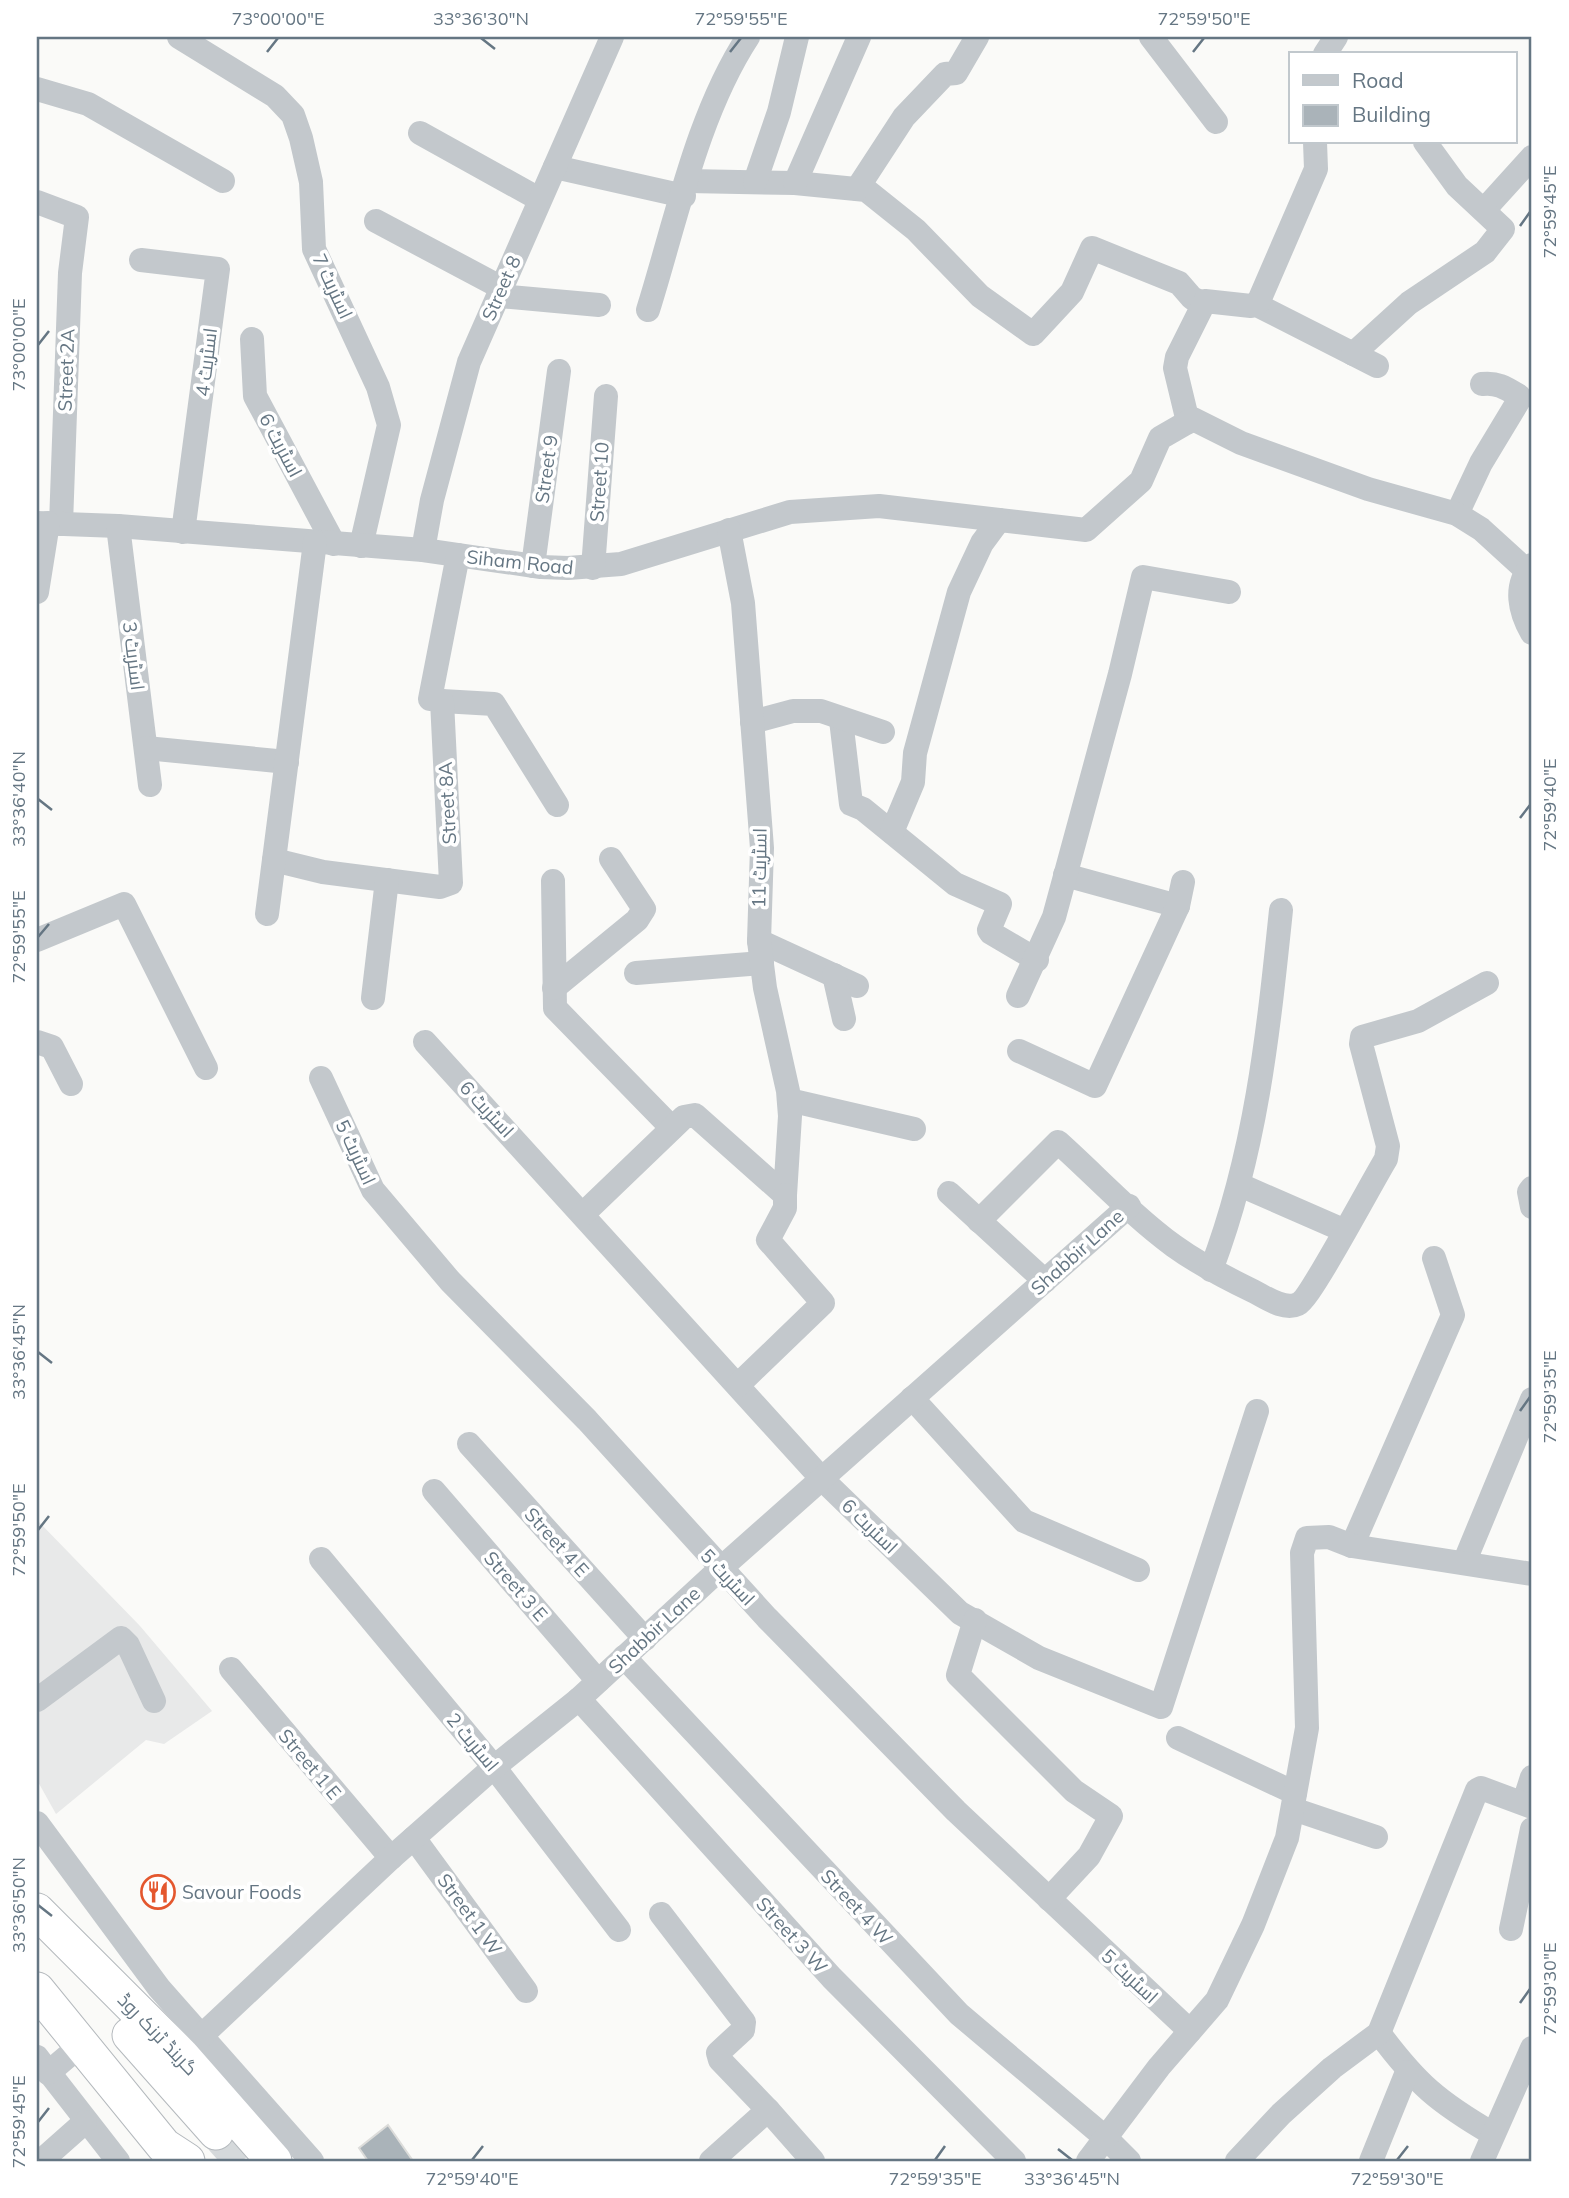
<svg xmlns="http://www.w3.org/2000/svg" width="1569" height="2198" viewBox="0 0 1569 2198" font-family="Mulish,Cairo,sans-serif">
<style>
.built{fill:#e8e9e9}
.building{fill:#aab3b9;stroke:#dcdcda;stroke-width:2}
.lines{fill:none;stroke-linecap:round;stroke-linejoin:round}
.highway-tunnel{stroke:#d5d9db;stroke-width:35;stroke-dasharray:35 18;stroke-linecap:butt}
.highway-casing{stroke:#b4b9bd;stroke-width:37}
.minor{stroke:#c3c8cc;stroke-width:24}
.highway{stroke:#fff;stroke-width:35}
.ticks{fill:none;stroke:#657683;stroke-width:2.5}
.labels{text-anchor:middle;stroke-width:7;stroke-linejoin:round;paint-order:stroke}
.street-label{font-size:19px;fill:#657683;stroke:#fff}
.poi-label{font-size:19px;fill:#657683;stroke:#fff;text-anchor:start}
.neatline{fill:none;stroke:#657683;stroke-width:2.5}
.ticks-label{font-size:18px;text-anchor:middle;fill:#657683}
</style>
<rect width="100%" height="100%" fill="#fafaf8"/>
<!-- built -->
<polygon class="built" points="37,1520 140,1626 212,1711 164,1744 146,1740 56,1814 37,1780"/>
<!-- building -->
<polygon class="building" points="388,2125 413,2161 368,2161 359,2148"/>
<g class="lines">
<!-- highway-tunnel -->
<polyline class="highway-tunnel" points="219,2135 242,2161"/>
<!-- highway casing -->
<g class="highway-casing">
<g id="highway">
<polyline points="37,1911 181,2055 274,2161"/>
<polyline points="37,1990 164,2146 187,2161"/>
<polyline points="130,2035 216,2132"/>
</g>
</g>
<!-- minor -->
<g class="minor">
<polyline points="179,37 275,96 293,115 301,138 311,182 314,249 378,387 389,425 361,546"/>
<polyline points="1151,37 1216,122"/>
<polyline points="1325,54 1336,37"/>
<polyline points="37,89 88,104 223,181"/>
<polyline points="420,133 539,199"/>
<polyline points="555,167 684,196"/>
<polyline points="688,181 795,183 866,190 916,230 980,296 1033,334 1072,292 1092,248 1179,283 1192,298 1202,303"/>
<polyline points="755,182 779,112 797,37"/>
<polyline points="795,183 859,37"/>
<polyline points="857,189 904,117 945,74 956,73 977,37"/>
<polyline points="37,202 77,217 70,273 61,524"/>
<polyline points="1484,210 1532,157"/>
<polyline points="376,221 502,288"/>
<polyline points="141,260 218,269 183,532"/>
<polyline points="499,296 599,305"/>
<polyline points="1255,304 1377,366"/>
<path d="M648 310C676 221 697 115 748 37"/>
<polyline points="252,339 255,396 334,544"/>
<polyline points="1353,354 1409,303 1485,252 1503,229 1457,186 1425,142"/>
<polyline points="1188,422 1175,368 1177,357 1205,301 1251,306 1258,303 1316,169 1315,142"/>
<path d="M1457 514 1481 463 1519 400V396C1506 388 1497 382 1482 384"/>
<polyline points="37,523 118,526 423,550 541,567 568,568 621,564 790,512 879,506 1086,530 1141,481 1160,438 1193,419 1241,443 1368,489 1457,514 1481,529 1527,571"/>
<polyline points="118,526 150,785"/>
<polyline points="423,550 432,500 469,362 612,37"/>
<path d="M1532 565C1513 586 1520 612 1532 633"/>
<polyline points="533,566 559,371"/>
<polyline points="593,568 606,396"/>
<polyline points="37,592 48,523"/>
<polyline points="442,701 494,704 557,805"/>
<polyline points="841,720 851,804 863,809 955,884 1000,904 989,930 991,933 1037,960"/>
<polyline points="752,722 793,711 821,711 883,732"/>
<polyline points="146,748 287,762"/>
<polyline points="892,832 913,782 915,753 959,592 982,543 999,520"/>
<polyline points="274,860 323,872 440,887 451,883 442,701 430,699 458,555"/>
<polyline points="1065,875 1178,906"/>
<polyline points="553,881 555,1008 672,1128"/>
<polyline points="267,914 315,542"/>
<polyline points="37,940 124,904 206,1068"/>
<polyline points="759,941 857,986"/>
<polyline points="636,973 762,963"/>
<polyline points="834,975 844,1019"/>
<polyline points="554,988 637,920 644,909 611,859"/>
<polyline points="1018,996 1054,917 1120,674 1143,577 1229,592"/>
<polyline points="373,998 387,880"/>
<polyline points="37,1042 52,1047 71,1084"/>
<polyline points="425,1042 823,1480 960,1613 1039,1658 1161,1707 1257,1411"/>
<polyline points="1019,1051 1095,1086 1178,906 1183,882"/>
<polyline points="321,1078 373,1190 450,1281 587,1420 767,1618 956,1811 1190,2031"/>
<polyline points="789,1100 914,1129"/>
<polyline points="1240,1185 1343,1230"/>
<polyline points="1532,1188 1529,1192 1532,1207"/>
<polyline points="949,1193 1045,1281"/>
<polyline points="583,1214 684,1117 695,1115 785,1195 790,1116 788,1091 765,988 759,941 762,848 743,603 729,530"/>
<path d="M979 1221 1058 1142C1096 1176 1133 1216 1174 1246 1199 1264 1226 1278 1253 1291 1265 1297 1284 1311 1298 1304 1310 1299 1373 1180 1386 1159L1388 1146 1361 1044 1362 1037 1418 1021 1487 983"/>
<path d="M1211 1270C1256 1152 1268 1035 1281 910"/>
<polyline points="738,1385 823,1303 768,1240 785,1208 785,1195"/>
<polyline points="912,1398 1024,1521 1138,1570"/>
<polyline points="469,1444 645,1639"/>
<polyline points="434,1491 598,1681"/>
<polyline points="1352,1546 1453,1315 1434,1258"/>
<polyline points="321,1559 494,1767 619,1930"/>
<polyline points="1464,1563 1532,1399"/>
<polyline points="975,1620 958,1675 1074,1791 1111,1816 1089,1856 1049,1899"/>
<polyline points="624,1657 959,2014 1107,2139 1129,2161"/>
<polyline points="231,1669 391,1858"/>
<polyline points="579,1699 832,1978 1014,2161"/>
<polyline points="37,1700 121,1638 128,1645 154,1701"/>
<polyline points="1178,1738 1295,1793"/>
<polyline points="1524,1802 1532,1777"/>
<polyline points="1293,1809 1376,1837"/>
<polyline points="37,1823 159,1988 312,2161"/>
<polyline points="414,1838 526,1991"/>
<polyline points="661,1914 744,2022 743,2030 718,2053 720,2060 768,2110"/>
<polyline points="1511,1929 1532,1829"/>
<path d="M1379 2033C1417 2084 1438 2102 1493 2134"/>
<polyline points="181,2055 391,1858 494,1767 579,1699 720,1569 1129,1206"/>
<polyline points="37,2057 118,2161"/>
<polyline points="48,2073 81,2045"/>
<polyline points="41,2161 85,2122"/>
<polyline points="711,2161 768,2110 813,2161"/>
<polyline points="1088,2161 1159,2067 1217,2000 1253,1925 1287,1838 1307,1728 1302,1553 1307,1538 1329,1537 1352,1546 1532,1574"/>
<polyline points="1237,2161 1281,2114 1332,2068 1379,2033 1477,1790 1481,1788 1532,1807"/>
<polyline points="1371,2161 1407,2072"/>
<polyline points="1482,2161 1532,2048"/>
</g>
<!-- highway -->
<use href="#highway" class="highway"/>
</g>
<!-- ticks -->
<path class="ticks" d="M481 38 495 49M267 52 278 38M730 52 741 38M1193 52 1204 38M1520 226 1530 212M38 345 49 331M38 799 52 810M1520 818 1530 805M38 937 49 924M38 1352 52 1363M1520 1411 1530 1397M38 1530 49 1516M38 1905 52 1916M1520 2003 1530 1989M38 2122 49 2108M1058 2149 1072 2160M472 2160 483 2146M935 2160 945 2146M1397 2160 1408 2146"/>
<!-- icons -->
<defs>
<g id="restaurant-ring" transform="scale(1.75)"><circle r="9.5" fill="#fff" stroke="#e4572e" stroke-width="1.5"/><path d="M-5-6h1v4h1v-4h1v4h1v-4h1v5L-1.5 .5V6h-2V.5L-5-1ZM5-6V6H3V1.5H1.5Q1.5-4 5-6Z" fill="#e4572e"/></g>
</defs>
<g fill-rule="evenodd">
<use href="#restaurant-ring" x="158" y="1892"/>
</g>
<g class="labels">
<!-- street labels -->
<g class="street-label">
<text transform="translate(333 286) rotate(65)" y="7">اسٹریٹ 7</text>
<text transform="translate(501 288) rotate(-66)" y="7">Street 8</text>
<text transform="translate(206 362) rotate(-83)" y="7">اسٹریٹ 4</text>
<text transform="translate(66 370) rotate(-88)" y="7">Street 2A</text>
<text transform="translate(281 445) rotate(62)" y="7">اسٹریٹ 6</text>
<text transform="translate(546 469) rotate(-82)" y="7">Street 9</text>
<text transform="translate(599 482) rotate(-86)" y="7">Street 10</text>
<text transform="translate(520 562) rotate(6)" y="7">Siham Road</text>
<text transform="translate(134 656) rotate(83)" y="7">اسٹریٹ 3</text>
<text transform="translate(447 803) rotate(-93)" y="7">Street 8A</text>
<text transform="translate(759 868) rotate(-89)" y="7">اسٹریٹ 11</text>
<text transform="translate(487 1109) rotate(47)" y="7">اسٹریٹ 6</text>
<text transform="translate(356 1152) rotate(65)" y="7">اسٹریٹ 5</text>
<text transform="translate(1077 1252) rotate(-42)" y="7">Shabbir Lane</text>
<text transform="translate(870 1526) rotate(44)" y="7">اسٹریٹ 6</text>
<text transform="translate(557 1542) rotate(48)" y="7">Street 4 E</text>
<text transform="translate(728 1577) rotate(47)" y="7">اسٹریٹ 5</text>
<text transform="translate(516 1586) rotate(49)" y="7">Street 3 E</text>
<text transform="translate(654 1630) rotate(-43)" y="7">Shabbir Lane</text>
<text transform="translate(473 1742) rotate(50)" y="7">اسٹریٹ 2</text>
<text transform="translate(310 1764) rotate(50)" y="7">Street 1 E</text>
<text transform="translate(857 1907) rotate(47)" y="7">Street 4 W</text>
<text transform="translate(470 1914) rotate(54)" y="7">Street 1 W</text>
<text transform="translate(792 1935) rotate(48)" y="7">Street 3 W</text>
<text transform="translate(1130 1976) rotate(43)" y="7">اسٹریٹ 5</text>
<text transform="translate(158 2034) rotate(46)" y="7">گرینڈ ٹرنک روڈ</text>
</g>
<!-- poi labels -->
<g class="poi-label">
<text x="182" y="1899">Savour Foods</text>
</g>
</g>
<!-- border -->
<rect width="1569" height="2198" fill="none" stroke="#ffffff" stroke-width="77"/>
<!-- legend -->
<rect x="1289" y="52" width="228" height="91" fill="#ffffff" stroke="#c1c8cd" stroke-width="2"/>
<rect x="1303" y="75" width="35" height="10" fill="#c3c8cc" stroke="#c1c8cd" stroke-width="2"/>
<text x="1352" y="88" font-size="21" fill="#657683">Road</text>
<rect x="1303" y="105" width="35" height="21" fill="#aab3b9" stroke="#c1c8cd" stroke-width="2"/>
<text x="1352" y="122" font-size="21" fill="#657683">Building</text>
<rect x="38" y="38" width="1492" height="2122" class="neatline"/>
<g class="ticks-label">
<text x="278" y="25">73°00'00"E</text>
<text x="481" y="25">33°36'30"N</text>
<text x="741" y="25">72°59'55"E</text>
<text x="1204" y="25">72°59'50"E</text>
<text transform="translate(1550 212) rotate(-90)" y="6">72°59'45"E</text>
<text transform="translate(19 345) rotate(-90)" y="6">73°00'00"E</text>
<text transform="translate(19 799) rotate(-90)" y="6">33°36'40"N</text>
<text transform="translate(1550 805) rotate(-90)" y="6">72°59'40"E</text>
<text transform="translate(19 937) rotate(-90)" y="6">72°59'55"E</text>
<text transform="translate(19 1352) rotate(-90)" y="6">33°36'45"N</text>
<text transform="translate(1550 1397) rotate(-90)" y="6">72°59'35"E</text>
<text transform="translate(19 1530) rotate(-90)" y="6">72°59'50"E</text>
<text transform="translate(19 1905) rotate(-90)" y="6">33°36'50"N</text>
<text transform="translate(1550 1989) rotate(-90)" y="6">72°59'30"E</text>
<text transform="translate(19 2122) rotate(-90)" y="6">72°59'45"E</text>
<text x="472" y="2185">72°59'40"E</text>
<text x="935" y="2185">72°59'35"E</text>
<text x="1072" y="2185">33°36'45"N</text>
<text x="1397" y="2185">72°59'30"E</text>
</g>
</svg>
